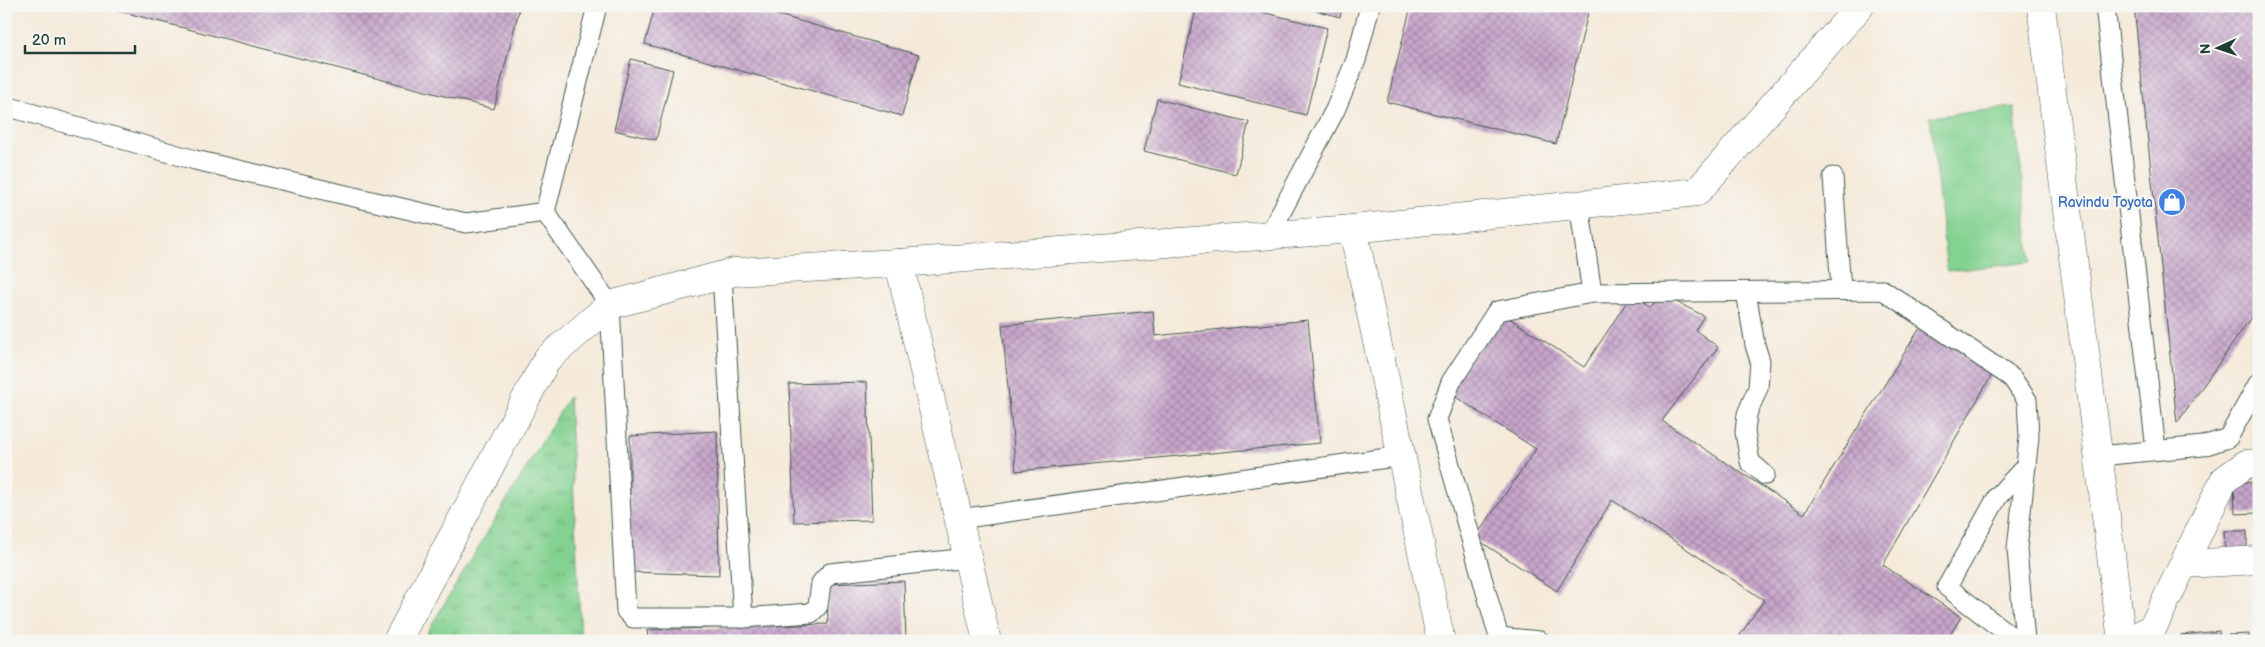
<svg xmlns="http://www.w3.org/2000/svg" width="2265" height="647" viewBox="0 0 2265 647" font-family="'Balsamiq Sans',sans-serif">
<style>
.grass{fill:url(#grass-tufts);stroke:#528862}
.pitch{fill:#84d291;stroke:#528862}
.building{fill:url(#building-cross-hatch)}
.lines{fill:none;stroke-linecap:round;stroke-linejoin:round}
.service-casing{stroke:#3f574d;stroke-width:21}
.minor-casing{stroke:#3f574d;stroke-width:29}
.tertiary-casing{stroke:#3f574d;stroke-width:29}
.service{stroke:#fff;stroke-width:19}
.minor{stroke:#fff;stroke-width:28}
.tertiary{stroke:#fff;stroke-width:28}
.labels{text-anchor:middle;stroke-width:5;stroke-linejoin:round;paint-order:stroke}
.shop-label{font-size:14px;fill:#366cbe;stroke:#f6f6f2;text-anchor:end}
</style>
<defs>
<pattern id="grass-tufts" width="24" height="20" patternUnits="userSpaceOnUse" patternTransform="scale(1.25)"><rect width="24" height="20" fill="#84d291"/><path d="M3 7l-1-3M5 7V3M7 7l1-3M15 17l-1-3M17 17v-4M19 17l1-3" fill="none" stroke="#6bac77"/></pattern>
<pattern id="building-cross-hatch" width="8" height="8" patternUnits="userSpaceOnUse" patternTransform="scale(1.25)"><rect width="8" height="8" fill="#c8a6cb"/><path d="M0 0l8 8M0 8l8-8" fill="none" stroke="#a288a6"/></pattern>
</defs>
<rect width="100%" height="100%" fill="#f6f6f2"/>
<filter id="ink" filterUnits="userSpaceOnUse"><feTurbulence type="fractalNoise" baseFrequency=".02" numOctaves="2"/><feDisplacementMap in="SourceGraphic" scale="10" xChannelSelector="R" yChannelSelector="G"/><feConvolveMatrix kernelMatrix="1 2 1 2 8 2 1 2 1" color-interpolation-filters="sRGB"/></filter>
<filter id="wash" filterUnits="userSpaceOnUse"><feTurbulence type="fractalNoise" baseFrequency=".0096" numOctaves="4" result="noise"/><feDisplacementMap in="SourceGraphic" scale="20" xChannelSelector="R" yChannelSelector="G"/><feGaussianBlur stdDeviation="1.12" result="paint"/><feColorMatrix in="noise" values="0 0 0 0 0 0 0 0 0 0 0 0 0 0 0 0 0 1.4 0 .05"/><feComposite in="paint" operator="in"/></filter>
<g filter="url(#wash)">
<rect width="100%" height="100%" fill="#f5eada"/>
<!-- grass -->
<polygon class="grass" points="569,397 581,641 422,641"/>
<!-- pitch -->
<polygon class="pitch" points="2014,107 2031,262 1947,271 1930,117"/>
<g id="blocks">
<!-- building -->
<g class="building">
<polygon points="100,6 520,6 494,109"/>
<polygon points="655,6 747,6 919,55 902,116 645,44"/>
<polygon points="1197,6 1238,6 1327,28 1306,115 1178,83"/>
<polygon points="1300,6 1343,6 1340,17"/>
<polygon points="1411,6 1578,6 1589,9 1556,144 1387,102"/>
<polygon points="2134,6 2259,6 2259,306 2177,423"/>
<polygon points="631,59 673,70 656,140 614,130"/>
<polygon points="1157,99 1249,122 1236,174 1144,151"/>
<polygon points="1632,294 1650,308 1661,294 1704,316 1695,330 1718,347 1662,421 1804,514 1923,323 1994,371 1883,565 1961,617 1946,641 1848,641 1839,635 1835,641 1736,641 1764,600 1612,500 1557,591 1475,538 1536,449 1448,392 1503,314 1584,367"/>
<polygon points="1153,311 1155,336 1308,320 1320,443 1016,471 1002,325"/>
<polygon points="867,382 872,520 794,522 789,384"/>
<polygon points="717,431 719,575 630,572 630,436"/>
<polygon points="2259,482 2259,513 2235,514 2234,483"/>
<polygon points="2256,519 2259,519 2259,543 2257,543"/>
<polygon points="2224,531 2247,531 2247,553 2225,553"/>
<polygon points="904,581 906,641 648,641 647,630 828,624 827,584"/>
<polygon points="2219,631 2220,641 2182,641 2181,635"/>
<polygon points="2249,634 2249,641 2229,641 2228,635"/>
</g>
</g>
</g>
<g filter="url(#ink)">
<use href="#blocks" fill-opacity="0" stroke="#3f574d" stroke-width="1"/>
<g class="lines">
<!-- service casing -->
<g class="service-casing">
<g id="service">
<polyline points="597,6 545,212 610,305 626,611 633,618 743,618 722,275"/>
<polyline points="2105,6 2156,450"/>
<polyline points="6,106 195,160 466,223 545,212"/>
<polyline points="1833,177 1841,290"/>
<polyline points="1579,204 1592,293"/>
<polyline points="1269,235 1335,110 1356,60 1370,6"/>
<polyline points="1746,292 1755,345 1760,361 1758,388 1747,414 1745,432 1750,462 1765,475"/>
<polyline points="2099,456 2203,446 2228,438 2259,382"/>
<polyline points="959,519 1401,456"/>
<polyline points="743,618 811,613 818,606 821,583 830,573 968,558"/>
<polyline points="1499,637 1540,641"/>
<polyline points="1500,641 1437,419 1451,382 1497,311 1592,293 1883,290 2012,378 2027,400 2029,437 2017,549 2025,641"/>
<polyline points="2017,641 1947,587 1998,496 2026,466"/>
</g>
</g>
<!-- minor casing -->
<g class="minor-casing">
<g id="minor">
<polyline points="2041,6 2122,641"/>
<polyline points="1353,229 1441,641"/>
<polyline points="899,263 987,641"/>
<polyline points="2184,564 2259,560"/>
<polyline points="2130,641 2153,627 2224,480 2246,464 2259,463"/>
</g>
</g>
<!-- tertiary casing -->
<g class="tertiary-casing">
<polyline id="tertiary" points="397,641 547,359 610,305 734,272 899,263 1353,229 1697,192 1860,6"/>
</g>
<!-- service -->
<use href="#service" class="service"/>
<!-- minor -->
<use href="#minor" class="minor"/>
<!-- tertiary -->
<use href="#tertiary" class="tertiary"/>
</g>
</g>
<!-- icons -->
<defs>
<g id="shop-disc" transform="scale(1.4375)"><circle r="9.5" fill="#3f7fe0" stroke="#f6f6f2"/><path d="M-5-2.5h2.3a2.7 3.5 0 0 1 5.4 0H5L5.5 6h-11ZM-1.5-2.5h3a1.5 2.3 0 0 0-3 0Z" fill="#fff"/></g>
</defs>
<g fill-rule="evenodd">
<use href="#shop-disc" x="2172" y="202"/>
</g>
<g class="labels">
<!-- shop labels -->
<g class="shop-label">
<text x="2153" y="207">Ravindu Toyota</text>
</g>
</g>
<!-- margin -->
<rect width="2265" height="647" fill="none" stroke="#f6f6f2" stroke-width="25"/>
<!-- north arrow -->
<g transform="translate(2218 48) rotate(267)" stroke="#f6f6f2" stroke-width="4" paint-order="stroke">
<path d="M0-4L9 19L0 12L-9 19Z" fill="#1f3d34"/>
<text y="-8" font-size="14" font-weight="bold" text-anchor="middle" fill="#1f3d34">N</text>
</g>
<!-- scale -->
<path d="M25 45v8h110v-8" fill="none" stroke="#1f3d34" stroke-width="2.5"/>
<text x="32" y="45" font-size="15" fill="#1f3d34" stroke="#f6f6f2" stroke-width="4" paint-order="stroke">20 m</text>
</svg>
